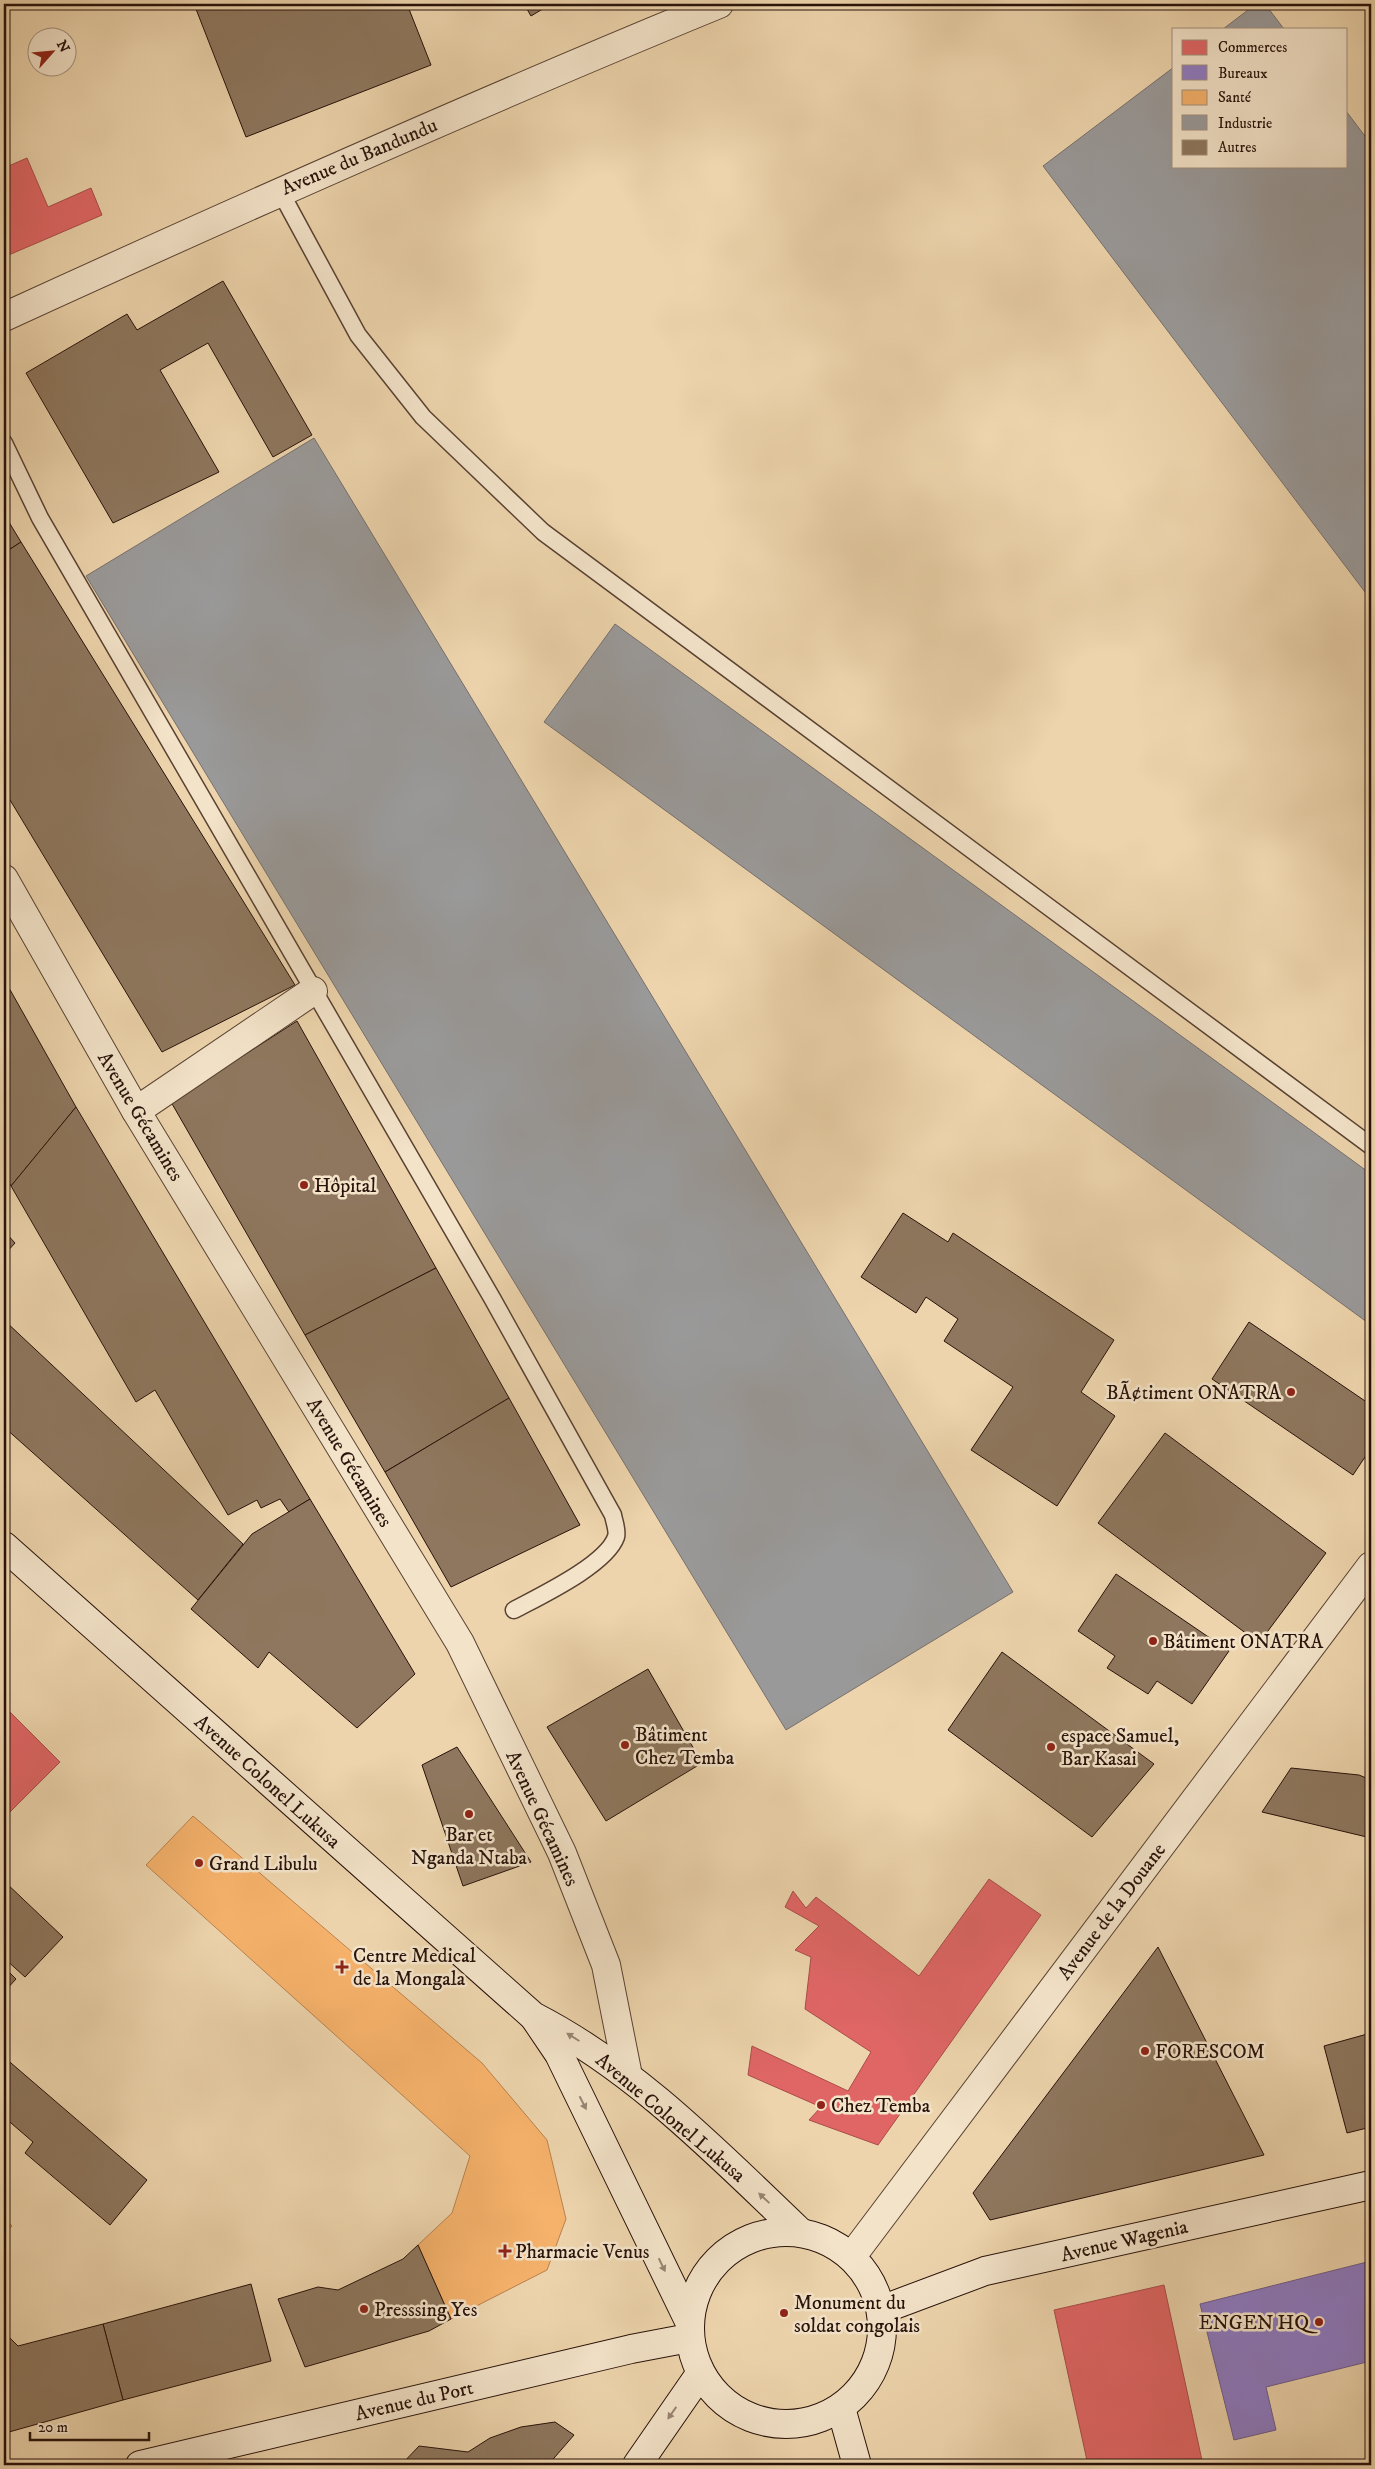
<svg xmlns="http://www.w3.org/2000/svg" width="1375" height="2469" viewBox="0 0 1375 2469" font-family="'IM FELL DW Pica',serif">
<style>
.shops{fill:#e06666;stroke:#a94d4a}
.offices{fill:#8e7cc3;stroke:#6f5c8c}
.health{fill:#f6b26b;stroke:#b8824e}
.industry{fill:#999;stroke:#77706e}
.building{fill:#8e775e;stroke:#28120a}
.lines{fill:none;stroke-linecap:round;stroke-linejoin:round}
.lane-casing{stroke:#594232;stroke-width:19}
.street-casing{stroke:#594232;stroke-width:30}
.secondary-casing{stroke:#28120a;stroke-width:30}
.lane{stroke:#f3e3c9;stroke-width:16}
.street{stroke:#f3e3c9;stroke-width:28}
.secondary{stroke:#f3e3c9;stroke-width:28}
.oneway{fill:#988573}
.poi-dot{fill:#8f2418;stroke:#f3e3c9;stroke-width:2}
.labels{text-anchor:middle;stroke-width:5;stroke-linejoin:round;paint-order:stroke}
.street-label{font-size:20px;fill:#28120a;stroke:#f3e3c9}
.poi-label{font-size:20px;fill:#28120a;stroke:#f3e3c9;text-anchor:start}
</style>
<rect width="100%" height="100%" fill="#edd4ac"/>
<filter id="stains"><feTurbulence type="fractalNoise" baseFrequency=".004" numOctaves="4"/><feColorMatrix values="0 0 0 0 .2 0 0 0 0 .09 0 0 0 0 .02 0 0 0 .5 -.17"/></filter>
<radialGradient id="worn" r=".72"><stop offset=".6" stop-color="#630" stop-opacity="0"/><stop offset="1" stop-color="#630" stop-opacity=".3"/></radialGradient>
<!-- shops -->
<g class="shops">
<polygon points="27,158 48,207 91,188 102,215 4,257 4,168"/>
<polygon points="4,1706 60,1762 4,1818"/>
<polygon points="989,1879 1041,1915 878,2145 809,2120 821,2107 748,2075 752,2046 848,2091 871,2052 805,2009 811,1957 795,1950 819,1926 785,1907 793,1891 806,1908 816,1897 919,1976"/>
<polygon points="1164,2285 1203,2465 1088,2465 1054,2310"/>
</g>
<!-- offices -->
<polygon class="offices" points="1371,2261 1371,2361 1266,2387 1276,2430 1234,2440 1200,2304"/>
<!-- health -->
<g class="health">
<polygon points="193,1816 482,2063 547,2140 566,2219 547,2270 451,2319 418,2245 452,2213 470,2156 146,1865"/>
<polygon points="4,2217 12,2226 4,2234"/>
</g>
<!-- industry -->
<g class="industry">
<polygon points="1256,4 1265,4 1284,29 1223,29"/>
<polygon points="1174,67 1174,166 1346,166 1346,111 1371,144 1371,600 1043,166"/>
<polygon points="314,438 1013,1592 786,1730 86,576"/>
<polygon points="615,624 1371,1174 1371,1325 544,722"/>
</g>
<!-- building -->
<g class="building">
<polygon points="194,4 407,4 431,65 246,137"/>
<polygon points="524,4 551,4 531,16"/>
<polygon points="223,281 312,435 273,457 208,343 160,370 219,472 113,523 26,373 127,314 137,330"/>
<polygon points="4,514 21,542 4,553"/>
<polygon points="21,542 295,985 162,1052 4,790 4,553"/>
<polygon points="4,979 76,1107 11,1186 4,1174"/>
<polygon points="297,1021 436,1268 305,1335 171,1102"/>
<polygon points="76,1107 310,1499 289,1512 280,1499 261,1508 257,1500 228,1515 155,1390 136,1402 11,1186"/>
<polygon points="903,1213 948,1242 953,1233 1114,1340 1081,1392 1115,1416 1057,1506 971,1450 1013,1387 944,1341 958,1319 926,1297 916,1313 861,1277"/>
<polygon points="4,1231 15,1243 4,1255"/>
<polygon points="436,1268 509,1398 385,1472 305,1335"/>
<polygon points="4,1320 243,1544 198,1600 4,1427"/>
<polygon points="1249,1322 1371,1405 1371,1448 1353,1475 1212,1379"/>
<polygon points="509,1398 580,1525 451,1587 385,1472"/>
<polygon points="1165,1433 1326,1553 1259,1643 1098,1523"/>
<polygon points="310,1499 415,1674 357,1728 269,1652 258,1668 191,1609 252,1534"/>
<polygon points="1116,1574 1229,1651 1192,1704 1157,1681 1148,1694 1107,1668 1115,1656 1078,1631"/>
<polygon points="1002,1652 1154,1764 1092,1837 948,1730"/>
<polygon points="648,1669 702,1763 606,1821 547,1727"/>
<polygon points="457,1747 531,1862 463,1886 422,1765"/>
<polygon points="1291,1768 1359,1775 1371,1780 1371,1838 1262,1812"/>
<polygon points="4,1881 63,1937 25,1977 4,1958"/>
<polygon points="1158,1947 1264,2155 990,2220 973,2193"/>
<polygon points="4,1967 16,1979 4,1992"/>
<polygon points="1371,2033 1371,2127 1347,2133 1324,2046"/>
<polygon points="4,2057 147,2180 110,2225 25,2153 33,2142 4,2117"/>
<polygon points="418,2245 451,2319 429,2331 305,2367 278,2299 318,2287 338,2290 403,2259"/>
<polygon points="251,2284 271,2361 123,2400 103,2324"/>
<polygon points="103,2324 123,2400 9,2432 4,2428 4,2332 18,2346"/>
<polygon points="555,2422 574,2435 548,2465 401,2465 419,2446 468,2452 490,2438 521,2427"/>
</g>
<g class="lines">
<!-- lane casing -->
<g class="lane-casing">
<g id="lane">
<polyline points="280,191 358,335 423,417 543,532 1371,1146"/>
<path d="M4 443 40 518 492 1298 613 1515C614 1521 618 1531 616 1537 606 1565 540 1596 514 1610"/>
</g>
</g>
<!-- street casing -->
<g class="street-casing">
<g id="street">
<path d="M4 317C240 209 478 103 719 4"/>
<polyline points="4,879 136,1111 460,1643 562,1853 606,1965 628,2076"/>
<polyline points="136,1111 313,991"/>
<polyline points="852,2256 1371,1566"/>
</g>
</g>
<!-- secondary casing -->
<g class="secondary-casing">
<g id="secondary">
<path d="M4 1546 533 2016C635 2068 717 2153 799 2231"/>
<polyline points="534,2017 559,2054 689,2321"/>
<circle cx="786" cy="2328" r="96"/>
<polyline points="881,2310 985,2271 1371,2185"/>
<polyline points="841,2408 857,2465"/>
<polyline points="140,2465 631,2349 689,2338"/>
<polyline points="637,2465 700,2374"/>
</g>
</g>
<!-- lane -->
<use href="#lane" class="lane"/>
<!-- street -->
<use href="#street" class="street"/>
<!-- secondary -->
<use href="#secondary" class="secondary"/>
</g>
<!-- one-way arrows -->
<defs><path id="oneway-solid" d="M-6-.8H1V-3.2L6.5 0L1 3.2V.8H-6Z" transform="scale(1.25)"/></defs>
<g class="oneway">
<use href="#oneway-solid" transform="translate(573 2037) rotate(-148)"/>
<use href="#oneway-solid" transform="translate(583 2103) rotate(63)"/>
<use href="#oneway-solid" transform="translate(764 2198) rotate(-137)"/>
<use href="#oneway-solid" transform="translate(662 2265) rotate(64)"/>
<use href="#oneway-solid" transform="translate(672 2413) rotate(125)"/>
</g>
<!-- markers -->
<g class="poi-dot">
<circle cx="304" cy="1185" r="5"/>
<circle cx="1291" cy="1392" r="5"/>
<circle cx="1153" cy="1641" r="5"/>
<circle cx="625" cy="1745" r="5"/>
<circle cx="1051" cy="1747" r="5"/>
<circle cx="469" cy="1814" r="5"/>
<circle cx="199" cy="1863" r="5"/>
<path d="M339.5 1959.5h5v5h5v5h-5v5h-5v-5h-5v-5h5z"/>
<circle cx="1145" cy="2051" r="5"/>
<circle cx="821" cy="2105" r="5"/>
<path d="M502.5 2243.5h5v5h5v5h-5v5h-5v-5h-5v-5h5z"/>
<circle cx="364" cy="2309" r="5"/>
<circle cx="784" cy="2313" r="5"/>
<circle cx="1319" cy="2322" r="5"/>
</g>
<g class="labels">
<!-- street labels -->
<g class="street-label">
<text transform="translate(359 156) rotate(-23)" y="7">Avenue du Bandundu</text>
<text transform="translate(141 1116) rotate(59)" y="7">Avenue Gécamines</text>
<text transform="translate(350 1462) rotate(59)" y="7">Avenue Gécamines</text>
<text transform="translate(268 1781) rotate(42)" y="7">Avenue Colonel Lukusa</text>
<text transform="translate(543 1818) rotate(65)" y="7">Avenue Gécamines</text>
<text transform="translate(1111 1911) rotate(-53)" y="7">Avenue de la Douane</text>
<text transform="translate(671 2117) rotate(40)" y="7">Avenue Colonel Lukusa</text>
<text transform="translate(1124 2240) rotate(-13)" y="7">Avenue Wagenia</text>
<text transform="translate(414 2400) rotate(-13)" y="7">Avenue du Port</text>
</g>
<!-- poi labels -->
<g class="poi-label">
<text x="314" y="1192">Hôpital</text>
<text x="1281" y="1399" text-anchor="end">BÃ¢timent ONATRA</text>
<text x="1163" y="1648">Bâtiment ONATRA</text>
<text x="635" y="1741">Bâtiment<tspan x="635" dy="23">Chez Temba</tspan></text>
<text x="1061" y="1742">espace Samuel,<tspan x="1061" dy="23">Bar Kasai</tspan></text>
<text x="469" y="1841" text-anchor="middle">Bar et<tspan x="469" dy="23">Nganda Ntaba</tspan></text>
<text x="209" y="1870">Grand Libulu</text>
<text x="353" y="1962">Centre Medical<tspan x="353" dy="23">de la Mongala</tspan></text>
<text x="1155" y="2058">FORESCOM</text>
<text x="831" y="2112">Chez Temba</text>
<text x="515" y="2258">Pharmacie Venus</text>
<text x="794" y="2309">Monument du<tspan x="794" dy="23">soldat congolais</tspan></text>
<text x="374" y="2316">Presssing Yes</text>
<text x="1309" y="2329" text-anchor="end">ENGEN HQ</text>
</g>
</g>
<!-- margin -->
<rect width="1375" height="2469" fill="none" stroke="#edd4ac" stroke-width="20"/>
<rect x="5" y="5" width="1365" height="2459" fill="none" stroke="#28120a" stroke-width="2.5"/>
<rect x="10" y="10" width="1355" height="2449" fill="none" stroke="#28120a"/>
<!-- legend -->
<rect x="1172" y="28" width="175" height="140" fill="#f3e3c9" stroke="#a28f7d"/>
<rect x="1182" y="40" width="25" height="15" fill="#e06666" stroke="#a28f7d"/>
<text x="1218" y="52" font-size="15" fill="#28120a">Commerces</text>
<rect x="1182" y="65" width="25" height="15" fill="#8e7cc3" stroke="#a28f7d"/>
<text x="1218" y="78" font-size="15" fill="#28120a">Bureaux</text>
<rect x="1182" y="90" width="25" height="15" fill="#f6b26b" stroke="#a28f7d"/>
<text x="1218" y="102" font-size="15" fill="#28120a">Santé</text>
<rect x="1182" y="115" width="25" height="15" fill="#999999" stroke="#a28f7d"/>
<text x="1218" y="128" font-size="15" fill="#28120a">Industrie</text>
<rect x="1182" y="140" width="25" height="15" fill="#8e775e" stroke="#a28f7d"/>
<text x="1218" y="152" font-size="15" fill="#28120a">Autres</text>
<!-- north arrow -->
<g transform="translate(52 52) rotate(63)"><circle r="24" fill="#f3e3c9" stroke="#a28f7d"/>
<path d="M0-4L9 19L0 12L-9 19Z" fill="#8f2418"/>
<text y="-8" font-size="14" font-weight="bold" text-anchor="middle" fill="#28120a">N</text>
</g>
<!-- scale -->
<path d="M30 2432v8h119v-8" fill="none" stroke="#28120a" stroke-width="2.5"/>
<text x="38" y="2432" font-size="15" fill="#28120a" stroke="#f3e3c9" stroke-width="4" paint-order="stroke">20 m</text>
<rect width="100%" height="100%" filter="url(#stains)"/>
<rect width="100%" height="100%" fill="url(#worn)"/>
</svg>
